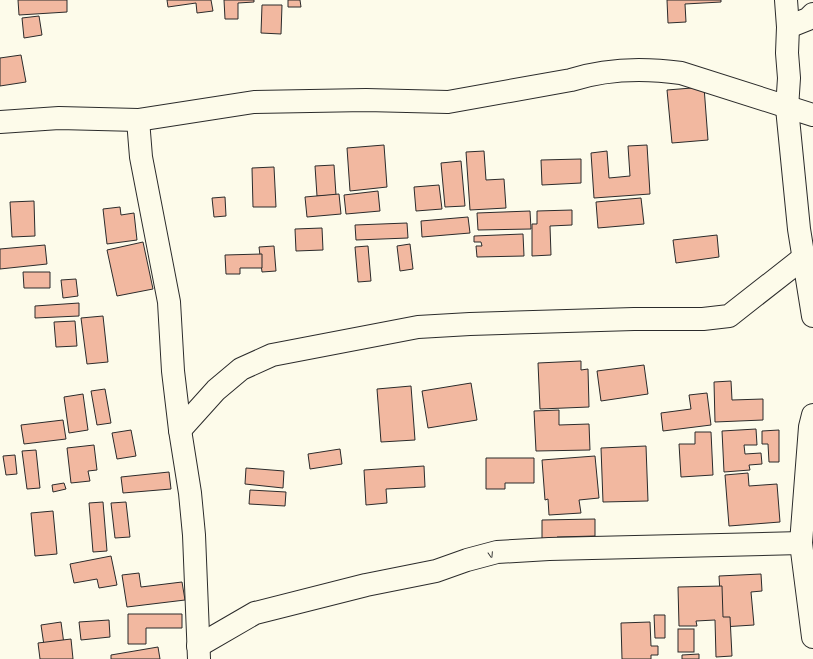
<svg xmlns="http://www.w3.org/2000/svg" width="813" height="659" viewBox="0 0 813 659" font-family="'Space Grotesk',sans-serif">
<style>
.building{fill:#f2b8a0;stroke:#2b2b2b}
.lines{fill:none;stroke-linecap:round;stroke-linejoin:round}
.minor-casing{stroke:#2b2b2b;stroke-width:24}
.minor{stroke:#fdfbea;stroke-width:22}
.labels{text-anchor:middle;stroke-width:3;stroke-linejoin:round;paint-order:stroke}
.street-label{font-size:12px;fill:#2b2b2b;stroke:#fdfbea}
</style>
<rect width="100%" height="100%" fill="#fdfbea"/>
<!-- building -->
<g class="building">
<polygon points="18,0 67,0 67,12 19,15"/>
<polygon points="167,0 211,0 213,11 197,13 196,3 168,7"/>
<polygon points="224,0 254,0 254,2 238,3 238,19 225,19"/>
<polygon points="288,0 300,0 301,7 288,7"/>
<polygon points="667,0 721,0 721,2 685,4 686,22 668,23"/>
<polygon points="262,5 282,5 281,34 261,33"/>
<polygon points="39,16 42,35 24,38 22,18"/>
<polygon points="21,55 26,82 0,86 0,58"/>
<polygon points="704,87 708,140 672,143 667,90"/>
<polygon points="384,145 387,187 350,191 347,148"/>
<polygon points="647,145 650,194 594,198 591,153 607,151 609,178 630,176 628,146"/>
<polygon points="484,151 486,180 504,179 506,208 470,210 466,152"/>
<polygon points="581,159 581,183 542,185 541,160"/>
<polygon points="461,161 465,206 445,207 441,163"/>
<polygon points="334,165 336,195 317,196 315,166"/>
<polygon points="274,167 276,207 253,207 252,168"/>
<polygon points="439,185 442,209 416,211 414,187"/>
<polygon points="378,191 380,211 346,214 344,195"/>
<polygon points="339,194 341,214 307,217 305,197"/>
<polygon points="225,197 226,216 214,217 212,198"/>
<polygon points="641,198 644,224 598,228 596,202"/>
<polygon points="34,201 35,236 12,237 10,202"/>
<polygon points="120,207 121,215 134,213 137,240 107,244 103,209"/>
<polygon points="572,210 572,225 550,226 551,255 532,256 532,224 537,224 537,211"/>
<polygon points="530,211 531,229 478,230 477,213"/>
<polygon points="468,217 470,233 422,237 421,221"/>
<polygon points="407,223 408,238 356,240 355,225"/>
<polygon points="322,228 323,250 296,251 295,229"/>
<polygon points="523,234 524,256 477,257 476,246 482,246 481,242 474,242 474,236"/>
<polygon points="717,235 719,257 676,263 673,240"/>
<polygon points="143,242 153,289 117,296 107,250"/>
<polygon points="410,244 413,269 400,271 397,246"/>
<polygon points="45,245 47,264 0,269 0,249"/>
<polygon points="274,246 276,271 262,272 259,247"/>
<polygon points="368,246 371,281 358,282 355,247"/>
<polygon points="262,254 262,268 240,268 240,274 226,274 225,255"/>
<polygon points="23,272 50,272 50,288 24,288"/>
<polygon points="76,279 78,296 63,298 61,280"/>
<polygon points="79,303 79,316 35,318 35,306"/>
<polygon points="103,316 108,362 87,364 81,318"/>
<polygon points="75,321 77,346 56,347 54,322"/>
<polygon points="581,361 581,370 588,369 589,407 540,409 538,363"/>
<polygon points="644,365 648,394 601,401 597,371"/>
<polygon points="731,381 732,400 763,399 763,420 715,422 714,382"/>
<polygon points="471,383 477,420 428,428 422,391"/>
<polygon points="411,386 415,440 381,442 377,389"/>
<polygon points="105,389 111,423 97,425 91,391"/>
<polygon points="707,393 711,425 663,431 661,413 691,409 689,395"/>
<polygon points="83,394 88,430 69,433 64,397"/>
<polygon points="559,410 559,425 589,424 590,450 536,451 534,411"/>
<polygon points="63,420 66,439 24,444 21,425"/>
<polygon points="756,429 757,445 744,445 745,454 761,453 762,464 749,465 750,470 724,472 722,431"/>
<polygon points="131,430 136,456 117,459 112,433"/>
<polygon points="779,430 779,462 769,462 768,444 762,444 762,431"/>
<polygon points="695,432 711,432 713,475 681,477 679,444 695,444"/>
<polygon points="94,445 97,470 88,471 90,481 71,483 67,448"/>
<polygon points="646,446 648,501 603,502 601,448"/>
<polygon points="340,449 342,464 310,469 308,454"/>
<polygon points="36,450 40,488 27,489 22,451"/>
<polygon points="15,455 17,474 6,475 3,456"/>
<polygon points="595,456 599,498 579,500 581,513 549,515 548,499 545,500 542,460"/>
<polygon points="486,458 534,458 534,483 505,483 505,489 486,489"/>
<polygon points="424,466 425,487 386,489 387,503 366,505 364,470"/>
<polygon points="246,468 284,471 283,488 245,484"/>
<polygon points="169,472 171,489 123,493 121,477"/>
<polygon points="748,473 749,486 777,484 780,522 729,526 725,475"/>
<polygon points="64,483 66,489 53,492 52,485"/>
<polygon points="250,490 286,492 285,506 249,504"/>
<polygon points="103,502 107,551 93,552 89,503"/>
<polygon points="126,502 130,537 115,538 111,503"/>
<polygon points="53,511 57,554 35,556 31,513"/>
<polygon points="595,519 595,536 557,537 558,541 542,541 542,520"/>
<polygon points="111,556 117,585 99,588 97,579 74,583 70,564"/>
<polygon points="139,573 141,587 182,582 185,600 127,607 122,575"/>
<polygon points="761,574 762,591 751,592 754,625 722,627 719,576"/>
<polygon points="722,586 723,617 730,617 732,656 716,657 715,620 696,621 697,626 679,626 678,587"/>
<polygon points="128,614 182,614 182,628 146,628 146,644 128,644"/>
<polygon points="654,615 665,615 665,638 655,638"/>
<polygon points="109,620 110,637 81,640 79,622"/>
<polygon points="61,622 66,659 46,659 41,625"/>
<polygon points="650,622 651,646 658,646 658,655 651,655 651,659 622,659 621,623"/>
<rect x="678" y="629" width="16" height="23"/>
<polygon points="71,639 73,659 40,659 38,643"/>
<polygon points="158,647 160,659 111,659 111,655"/>
<polygon points="699,654 699,659 682,659 682,655"/>
</g>
<g class="lines">
<!-- minor casing -->
<g class="minor-casing">
<g id="minor">
<polyline points="786,0 788,27 787,53 789,78 787,108 799,229 813,316"/>
<polyline points="788,27 808,19 813,14"/>
<polyline points="138,120 141,157 169,302 173,371 180,430 190,493 194,535 199,659"/>
<path d="M0 122 59 118 138 120 254 102 366 100 448 102 571 80C605 69 645 68 681 73L813 115"/>
<polyline points="813,415 810,427 801,543 813,637"/>
<polyline points="180,430 216,390 241,369 272,355 418,327 470,324 634,319 703,319 729,316 803,258"/>
<path id="s1" d="M198 646 255 613 366 585 436 571 467 560 497 552 549 549 801 543"/>
</g>
</g>
<!-- minor -->
<use href="#minor" class="minor"/>
</g>
<g class="labels">
<!-- street labels -->
<g class="street-label">
<text dy="4" stroke="none"><textPath href="#s1" startOffset="309">v</textPath></text>
</g>
</g>
</svg>
